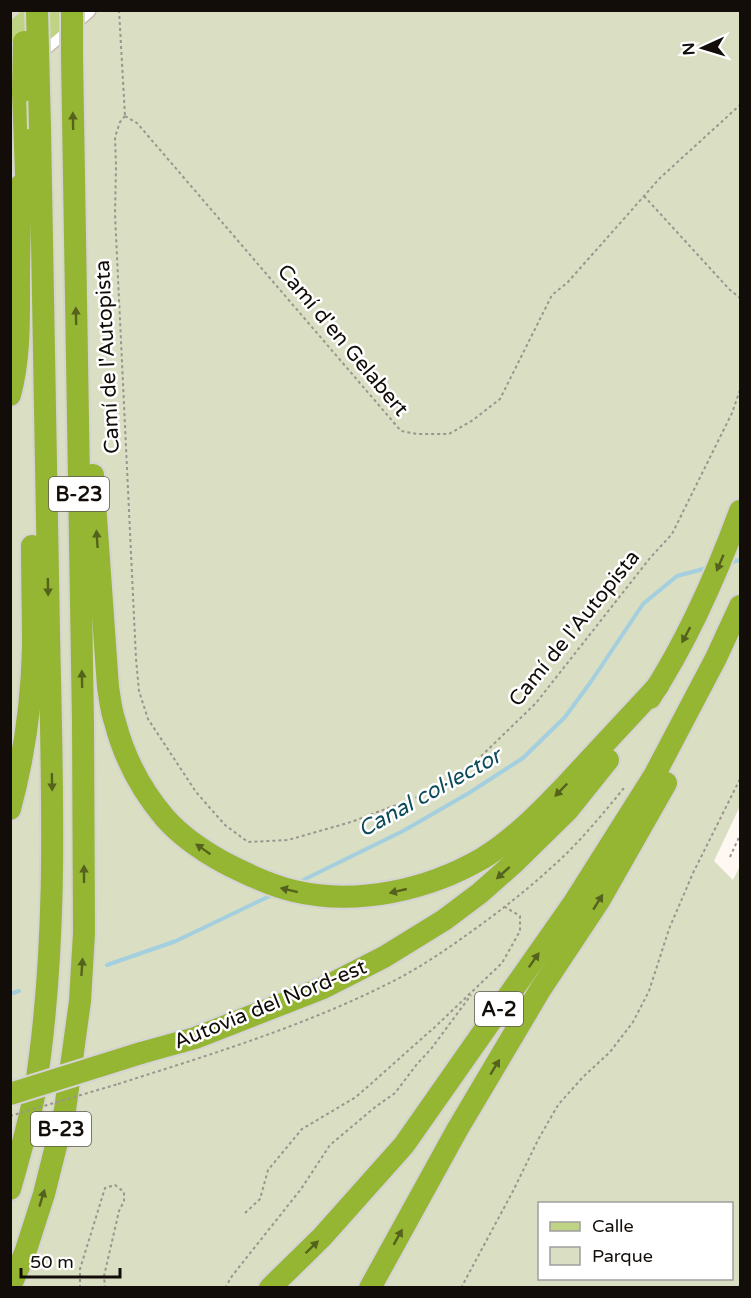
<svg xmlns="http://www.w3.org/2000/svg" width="751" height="1298" viewBox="0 0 751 1298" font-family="'Varela Round',sans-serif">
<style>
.green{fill:#dadec2;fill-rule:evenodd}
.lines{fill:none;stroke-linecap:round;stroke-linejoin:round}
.stream{stroke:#a3cfde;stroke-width:4}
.minor-casing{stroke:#c9b7ac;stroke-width:18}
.major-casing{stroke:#d5d3d3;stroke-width:22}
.highway-casing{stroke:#d5d3d3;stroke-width:26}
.path{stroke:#9b9590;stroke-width:2;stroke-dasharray:3 3;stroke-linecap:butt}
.minor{stroke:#fff;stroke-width:15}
.major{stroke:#bfd384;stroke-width:20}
.highway{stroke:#95b632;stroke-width:22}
.highway-bridge-casing{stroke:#d5d3d3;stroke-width:26;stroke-linecap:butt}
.path-bridge{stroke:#9b9590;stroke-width:2;stroke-dasharray:3 3;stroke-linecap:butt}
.highway-bridge{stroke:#95b632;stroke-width:22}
.oneway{fill:#54621e}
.labels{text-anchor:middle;stroke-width:5;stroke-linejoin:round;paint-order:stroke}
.shield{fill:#fff;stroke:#5a5653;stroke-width:1.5}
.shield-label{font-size:20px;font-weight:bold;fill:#130d09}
.street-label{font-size:21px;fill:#130d09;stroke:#fff}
.water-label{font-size:22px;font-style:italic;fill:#0d4b5a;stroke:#fff}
</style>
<rect width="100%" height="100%" fill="#fef7f2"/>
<!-- green -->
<path class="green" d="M10 11H740V806L714 861 733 880 740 866V1287H11ZM540 1204H732V1278H540Z"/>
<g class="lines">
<!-- stream -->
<g class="stream">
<polyline points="729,563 740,560"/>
<polyline points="297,883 403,831 469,793 523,758 565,717 590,683 643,604 677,576 707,568"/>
<polyline points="107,965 176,941 274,894"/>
<polyline points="10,994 19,991"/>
</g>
<!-- minor casing -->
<g class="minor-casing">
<polyline id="minor" points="10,77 88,10"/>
</g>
<!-- major casing -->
<g class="major-casing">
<g id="major">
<polyline points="10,35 38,10"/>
<polyline points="10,61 69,10"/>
</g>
</g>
<!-- highway casing -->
<g class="highway-casing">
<g id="highway">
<polyline points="23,91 27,201"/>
<path d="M10 395C20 358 19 320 19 281 19 249 20 217 21 185"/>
<path d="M93 475 108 687C110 699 111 711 115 722 124 757 142 791 165 818 181 836 203 851 223 862 246 874 269 885 294 891 357 906 428 890 483 858 514 839 540 812 565 786 596 753 627 719 658 686"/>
<path d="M650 698C688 640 716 576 740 511"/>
<path d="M10 809C24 757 32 701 33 646 33 613 32 579 32 546"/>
<polyline points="141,1053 195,1038 323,988 384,957 444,920 480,893 515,862 568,810 608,760"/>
<path d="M10 1189C19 1157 29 1124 35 1091 59 939 52 785 49 632 46 464 44 296 40 129"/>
<polyline points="10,1287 25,1253 44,1194 65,1110 80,1001 84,933 83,723 72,56"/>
<polyline points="270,1288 322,1237 404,1145 575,901 654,776 716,658 740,606"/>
<polyline points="370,1288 457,1130 540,990 599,901 666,783"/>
</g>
</g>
<!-- path -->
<g class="path">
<polyline points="119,10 125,116"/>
<polyline points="125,116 120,122 115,137 116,167 115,214 136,659 139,691 148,719 196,792 225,825 248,842 288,840 351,822 420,796 472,765 536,703 650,558 672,534 732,413 740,390"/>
<polyline points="125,116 137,123 401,431 417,434 449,434 473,420 500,399 552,295 567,283 660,178 740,105"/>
<polyline points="644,196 729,289 740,298"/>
<polyline points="730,857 740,835"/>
<path d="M118 1084C215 1053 312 1024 403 976 425 964 447 949 468 934 503 909 536 883 567 853 587 833 606 810 624 788"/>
<polyline points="245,1213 260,1199 268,1170 302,1129 356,1097 436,1026 502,963 520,931 520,916 505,907"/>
<polyline points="80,1288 80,1269 105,1188 115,1185 124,1192 124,1201 119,1211 104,1276 105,1288"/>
<polyline points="225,1288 232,1276 301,1189 330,1145 374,1108 395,1093 417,1064 431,1049 471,995"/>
<polyline points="461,1288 513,1191 539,1138 558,1105 583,1077 610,1052 633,1022 649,991 669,929 693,873 740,779"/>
<polyline points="738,1288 740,1285"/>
</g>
<!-- minor -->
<use href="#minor" class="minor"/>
<!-- major -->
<use href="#major" class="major"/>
<!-- highway -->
<use href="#highway" class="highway"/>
<!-- highway-bridge casing -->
<g class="highway-bridge-casing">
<g id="highway-bridge">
<polyline points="37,10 40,129"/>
<polyline points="72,10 72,56"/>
<polyline points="23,91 24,42"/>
<polyline points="10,1094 141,1053"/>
</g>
</g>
<!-- path-bridge -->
<polyline class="path-bridge" points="10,1116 118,1084"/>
<!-- highway-bridge -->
<use href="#highway-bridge" class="highway-bridge"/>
</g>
<!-- one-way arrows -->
<defs><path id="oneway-solid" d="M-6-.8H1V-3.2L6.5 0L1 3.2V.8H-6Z" transform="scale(1.5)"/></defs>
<g class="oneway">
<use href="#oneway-solid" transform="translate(73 121) rotate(-91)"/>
<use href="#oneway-solid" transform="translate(76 316) rotate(-91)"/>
<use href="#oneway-solid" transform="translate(97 539) rotate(-94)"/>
<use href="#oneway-solid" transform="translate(720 563) rotate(113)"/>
<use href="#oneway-solid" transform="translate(48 587) rotate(89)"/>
<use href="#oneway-solid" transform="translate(686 635) rotate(118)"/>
<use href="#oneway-solid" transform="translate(82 679) rotate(-91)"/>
<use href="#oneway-solid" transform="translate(52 782) rotate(89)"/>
<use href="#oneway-solid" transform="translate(561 790) rotate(134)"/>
<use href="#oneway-solid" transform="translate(203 849) rotate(-145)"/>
<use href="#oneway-solid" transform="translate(503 873) rotate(138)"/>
<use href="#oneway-solid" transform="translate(84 874) rotate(-90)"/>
<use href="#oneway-solid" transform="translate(289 890) rotate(-166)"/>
<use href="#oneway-solid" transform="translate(398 891) rotate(167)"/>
<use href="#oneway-solid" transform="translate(598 902) rotate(-58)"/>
<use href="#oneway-solid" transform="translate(534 960) rotate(-55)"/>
<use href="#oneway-solid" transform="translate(82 967) rotate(-86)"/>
<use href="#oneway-solid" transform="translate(495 1067) rotate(-59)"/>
<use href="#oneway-solid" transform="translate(42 1198) rotate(-73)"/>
<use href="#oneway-solid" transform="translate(398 1237) rotate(-61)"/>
<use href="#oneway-solid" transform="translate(312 1247) rotate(-44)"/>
</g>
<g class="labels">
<!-- shield labels -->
<g class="shield">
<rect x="49" y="477" width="60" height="34" rx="4.5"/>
<rect x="475" y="992" width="48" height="34" rx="4.5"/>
<rect x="31" y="1112" width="60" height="34" rx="4.5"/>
</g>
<g class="shield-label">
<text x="79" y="501">B-23</text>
<text x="499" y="1016">A-2</text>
<text x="61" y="1136">B-23</text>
</g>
<!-- street labels -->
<g class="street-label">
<text transform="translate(343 340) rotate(50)" y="7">Camí d'en Gelabert</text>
<text transform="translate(107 357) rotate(-93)" y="7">Camí de l'Autopista</text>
<text transform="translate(574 628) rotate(-51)" y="7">Camí de l'Autopista</text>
<text transform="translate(270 1004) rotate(-22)" y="7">Autovia del Nord-est</text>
</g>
<!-- water labels -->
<g class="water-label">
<text transform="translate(429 792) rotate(-29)" y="8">Canal col·lector</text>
</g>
</g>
<!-- border -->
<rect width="751" height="1298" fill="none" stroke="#130d09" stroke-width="24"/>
<!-- legend -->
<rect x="538" y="1202" width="195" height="78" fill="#ffffff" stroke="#a19e9d" stroke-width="1.5"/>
<rect x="550" y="1222" width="30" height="9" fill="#bfd384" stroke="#a19e9d" stroke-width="1.5"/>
<text x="592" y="1232" font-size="18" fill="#130d09">Calle</text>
<rect x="550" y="1247" width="30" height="18" fill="#dadec2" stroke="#a19e9d" stroke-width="1.5"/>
<text x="592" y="1262" font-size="18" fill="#130d09">Parque</text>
<!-- north arrow -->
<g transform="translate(703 48) rotate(266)" stroke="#ffffff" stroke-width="4.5" paint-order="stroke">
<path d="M0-4.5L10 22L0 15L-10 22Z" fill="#130d09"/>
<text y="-9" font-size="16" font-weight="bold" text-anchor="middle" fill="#130d09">N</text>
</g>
<!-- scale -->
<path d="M21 1268v9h99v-9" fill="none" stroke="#130d09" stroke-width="3"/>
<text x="30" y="1268" font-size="18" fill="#130d09" stroke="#ffffff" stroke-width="4.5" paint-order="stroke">50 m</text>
</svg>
